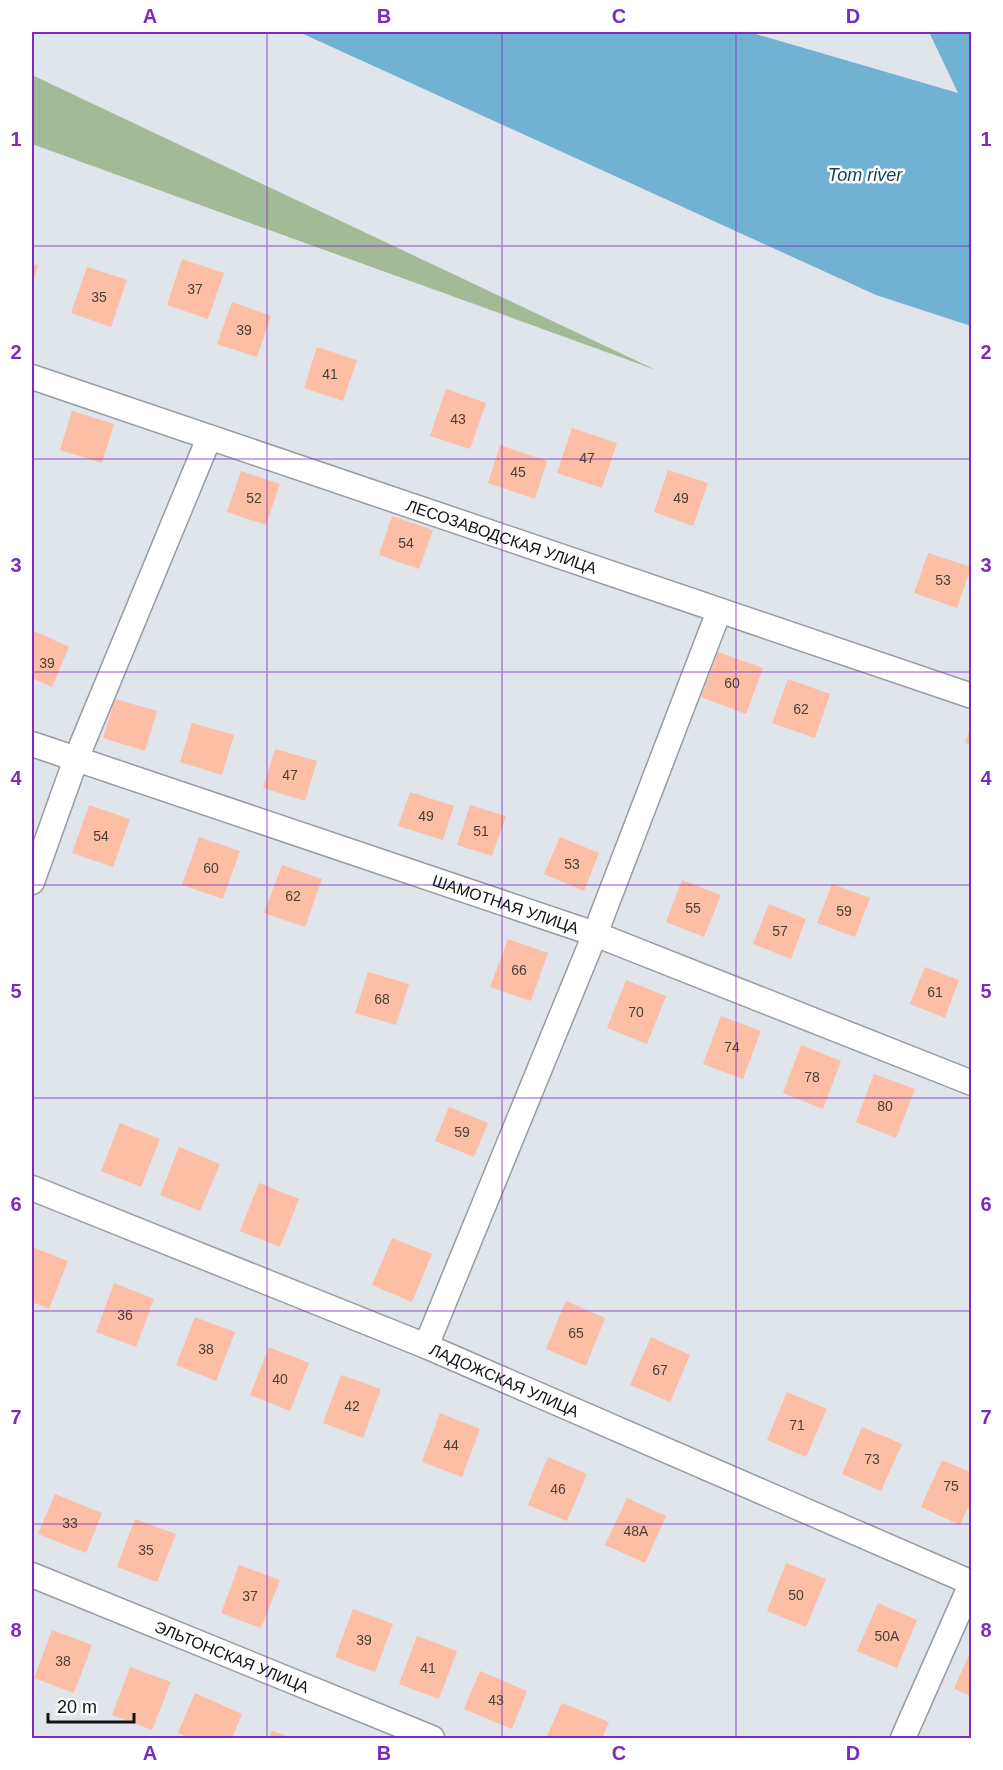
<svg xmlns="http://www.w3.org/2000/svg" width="1003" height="1770" viewBox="0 0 1003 1770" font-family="Arial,sans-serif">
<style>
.green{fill:#a3ba96}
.water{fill:#71b1d1}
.building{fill:#fcbea4}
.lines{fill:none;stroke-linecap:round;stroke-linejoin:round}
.minor-casing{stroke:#979ca2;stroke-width:27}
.minor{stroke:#fff;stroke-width:24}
.grid{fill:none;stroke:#7b2cbf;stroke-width:1.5;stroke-opacity:0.55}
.labels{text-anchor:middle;stroke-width:5;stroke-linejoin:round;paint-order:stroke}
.number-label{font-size:14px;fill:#4c3e39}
.street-label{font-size:16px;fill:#111315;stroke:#fff}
.water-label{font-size:18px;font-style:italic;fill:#0f455c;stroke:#fff}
.neatline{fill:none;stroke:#7b2cbf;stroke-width:2}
.grid-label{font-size:20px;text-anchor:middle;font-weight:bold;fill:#7b2cbf}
</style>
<rect width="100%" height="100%" fill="#e0e4eb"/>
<!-- green -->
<polygon class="green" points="32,75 656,370 32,144"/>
<!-- water -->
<polygon class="water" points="299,32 749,32 958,93 929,32 971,32 971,326 876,295"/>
<!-- building -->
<g class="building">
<polygon points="182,259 224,273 208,319 167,305"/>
<polygon points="32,264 38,266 32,284"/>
<polygon points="87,267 127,280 111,327 71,313"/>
<polygon points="232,302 271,316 257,357 217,344"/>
<polygon points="317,347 357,360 343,401 304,388"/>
<polygon points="446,389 486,403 470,449 430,436"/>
<polygon points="72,411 114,424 102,463 60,450"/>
<polygon points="572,428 617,443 602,488 557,473"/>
<polygon points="500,445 547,461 535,499 488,483"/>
<polygon points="668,470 708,483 693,526 654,512"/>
<polygon points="241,471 280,484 266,525 227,512"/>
<polygon points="392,516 433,530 419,569 379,555"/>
<polygon points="928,553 971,567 957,608 914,593"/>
<polygon points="32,630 69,647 52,687 32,678"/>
<polygon points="718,652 763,668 746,714 701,697"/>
<polygon points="788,679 830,694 815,738 772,723"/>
<polygon points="115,699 157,711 145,751 103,738"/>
<polygon points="192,723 234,735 222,775 180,762"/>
<polygon points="971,726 972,726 972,745 965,743"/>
<polygon points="275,749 317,761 305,801 263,788"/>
<polygon points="410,792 454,806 443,840 398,826"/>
<polygon points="89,805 130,819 113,867 72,853"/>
<polygon points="470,805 506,816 492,856 457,845"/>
<polygon points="199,837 240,851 223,899 182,885"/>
<polygon points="560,837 599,853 584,891 544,874"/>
<polygon points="282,865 322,879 305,927 264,913"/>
<polygon points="682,880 721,895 704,937 666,922"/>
<polygon points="832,884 870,898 855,937 817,923"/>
<polygon points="769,904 806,919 791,959 753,944"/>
<polygon points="508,939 548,953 531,1001 490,987"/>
<polygon points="925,967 959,980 945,1018 910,1004"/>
<polygon points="368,972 409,984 396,1025 355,1013"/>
<polygon points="626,980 666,996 647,1044 607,1028"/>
<polygon points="721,1016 761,1031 743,1079 703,1064"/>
<polygon points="801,1045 841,1061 823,1109 783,1093"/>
<polygon points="874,1074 915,1089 896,1138 856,1122"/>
<polygon points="449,1107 488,1123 474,1157 435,1141"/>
<polygon points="120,1123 160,1139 141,1187 101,1171"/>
<polygon points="179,1147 220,1164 200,1211 160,1195"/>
<polygon points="259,1183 299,1199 280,1247 240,1231"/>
<polygon points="392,1238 432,1254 412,1302 372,1285"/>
<polygon points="32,1247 68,1261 49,1309 32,1302"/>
<polygon points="114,1283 154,1299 136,1347 96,1332"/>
<polygon points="566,1301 605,1318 586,1366 546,1349"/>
<polygon points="195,1317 235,1332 216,1381 176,1365"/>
<polygon points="651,1337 690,1355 670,1402 630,1385"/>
<polygon points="269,1347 309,1363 290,1411 250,1395"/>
<polygon points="341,1375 381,1389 363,1438 323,1423"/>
<polygon points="787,1392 827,1409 806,1457 767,1440"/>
<polygon points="440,1413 480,1429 462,1477 422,1462"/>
<polygon points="862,1427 902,1444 881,1491 842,1474"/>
<polygon points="548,1457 587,1474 567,1521 528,1505"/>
<polygon points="942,1460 972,1473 972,1499 960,1525 921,1507"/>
<polygon points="55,1494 102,1513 86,1553 38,1534"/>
<polygon points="627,1498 666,1516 645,1563 605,1545"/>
<polygon points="135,1519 176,1534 157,1582 117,1567"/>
<polygon points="786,1563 826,1579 806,1627 767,1611"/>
<polygon points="239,1565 280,1580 261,1628 221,1613"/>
<polygon points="878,1603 917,1620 897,1668 857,1651"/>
<polygon points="353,1609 393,1624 375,1672 335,1657"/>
<polygon points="52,1630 92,1645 74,1693 34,1678"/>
<polygon points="417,1636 457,1651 439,1699 399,1684"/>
<polygon points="972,1648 972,1696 954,1689"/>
<polygon points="130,1667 171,1682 152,1730 112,1715"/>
<polygon points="480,1671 527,1691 512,1729 464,1709"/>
<polygon points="195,1693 242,1714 232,1738 191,1738 178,1733"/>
<polygon points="562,1703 609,1722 602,1738 546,1738"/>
<polygon points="272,1731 292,1738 269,1738"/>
</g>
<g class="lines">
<!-- minor casing -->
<g class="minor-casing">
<g id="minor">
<path id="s1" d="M32 377 972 696"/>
<path id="s2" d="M32 744 595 934 972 1083"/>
<polyline points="32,882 76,759 209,438"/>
<path id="s3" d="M32 1188 426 1346 972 1583"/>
<polyline points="426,1346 595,934 719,611"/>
<path id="s4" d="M32 1575 432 1738"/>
<polyline points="903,1738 972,1582"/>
</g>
</g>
<!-- minor -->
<use href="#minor" class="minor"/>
</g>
<!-- grid -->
<path class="grid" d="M267 32V1738M502 32V1738M736 32V1738M32 246H972M32 459H972M32 672H972M32 885H972M32 1098H972M32 1311H972M32 1524H972"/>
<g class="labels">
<!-- number labels -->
<g class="number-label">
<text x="195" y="294">37</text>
<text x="99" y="302">35</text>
<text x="244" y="335">39</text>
<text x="330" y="379">41</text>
<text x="458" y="424">43</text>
<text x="587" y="463">47</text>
<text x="518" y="477">45</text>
<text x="254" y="503">52</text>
<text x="681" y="503">49</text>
<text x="406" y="548">54</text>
<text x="943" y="585">53</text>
<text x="47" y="668">39</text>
<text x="732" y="688">60</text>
<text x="801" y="714">62</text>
<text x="290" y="780">47</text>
<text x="426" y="821">49</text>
<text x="481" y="836">51</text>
<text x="101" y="841">54</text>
<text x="572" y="869">53</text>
<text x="211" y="873">60</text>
<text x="293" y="901">62</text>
<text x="693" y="913">55</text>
<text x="844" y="916">59</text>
<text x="780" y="936">57</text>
<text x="519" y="975">66</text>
<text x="935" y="997">61</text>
<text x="382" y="1004">68</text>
<text x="636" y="1017">70</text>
<text x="732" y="1052">74</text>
<text x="812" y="1082">78</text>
<text x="885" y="1111">80</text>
<text x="462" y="1137">59</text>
<text x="125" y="1320">36</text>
<text x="576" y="1338">65</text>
<text x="206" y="1354">38</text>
<text x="660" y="1375">67</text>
<text x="280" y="1384">40</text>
<text x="352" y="1411">42</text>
<text x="797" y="1430">71</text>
<text x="451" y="1450">44</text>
<text x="872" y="1464">73</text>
<text x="951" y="1491">75</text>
<text x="558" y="1494">46</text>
<text x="70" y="1528">33</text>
<text x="636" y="1536">48А</text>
<text x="146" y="1555">35</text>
<text x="796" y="1600">50</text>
<text x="250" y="1601">37</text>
<text x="887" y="1641">50А</text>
<text x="364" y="1645">39</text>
<text x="63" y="1666">38</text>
<text x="428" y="1673">41</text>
<text x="496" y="1705">43</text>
</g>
<!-- street labels -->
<g class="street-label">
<text dy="6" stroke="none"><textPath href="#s1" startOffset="496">ЛЕСОЗАВОДСКАЯ УЛИЦА</textPath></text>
<text dy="6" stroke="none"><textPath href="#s2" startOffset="500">ШАМОТНАЯ УЛИЦА</textPath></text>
<text dy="6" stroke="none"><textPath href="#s3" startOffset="510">ЛАДОЖСКАЯ УЛИЦА</textPath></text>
<text dy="6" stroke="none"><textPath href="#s4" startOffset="216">ЭЛЬТОНСКАЯ УЛИЦА</textPath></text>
</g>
<!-- water labels -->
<g class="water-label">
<text x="865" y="181">Tom river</text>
</g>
</g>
<!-- border -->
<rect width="1003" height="1770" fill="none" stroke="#ffffff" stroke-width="66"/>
<!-- scale -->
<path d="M48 1713v9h86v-9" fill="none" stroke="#111315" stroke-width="3"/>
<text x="57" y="1713" font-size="18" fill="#111315" stroke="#ffffff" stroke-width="4.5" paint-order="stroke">20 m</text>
<rect x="33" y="33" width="937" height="1704" class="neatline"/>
<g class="grid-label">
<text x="150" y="23">A</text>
<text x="384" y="23">B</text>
<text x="619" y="23">C</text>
<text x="853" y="23">D</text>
<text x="16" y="146">1</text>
<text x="986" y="146">1</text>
<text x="16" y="359">2</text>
<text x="986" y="359">2</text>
<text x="16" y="572">3</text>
<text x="986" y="572">3</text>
<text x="16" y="785">4</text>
<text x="986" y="785">4</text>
<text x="16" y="998">5</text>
<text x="986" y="998">5</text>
<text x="16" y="1211">6</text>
<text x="986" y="1211">6</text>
<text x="16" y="1424">7</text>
<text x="986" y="1424">7</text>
<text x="16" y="1637">8</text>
<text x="986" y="1637">8</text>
<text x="150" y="1760">A</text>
<text x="384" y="1760">B</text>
<text x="619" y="1760">C</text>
<text x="853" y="1760">D</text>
</g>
</svg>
